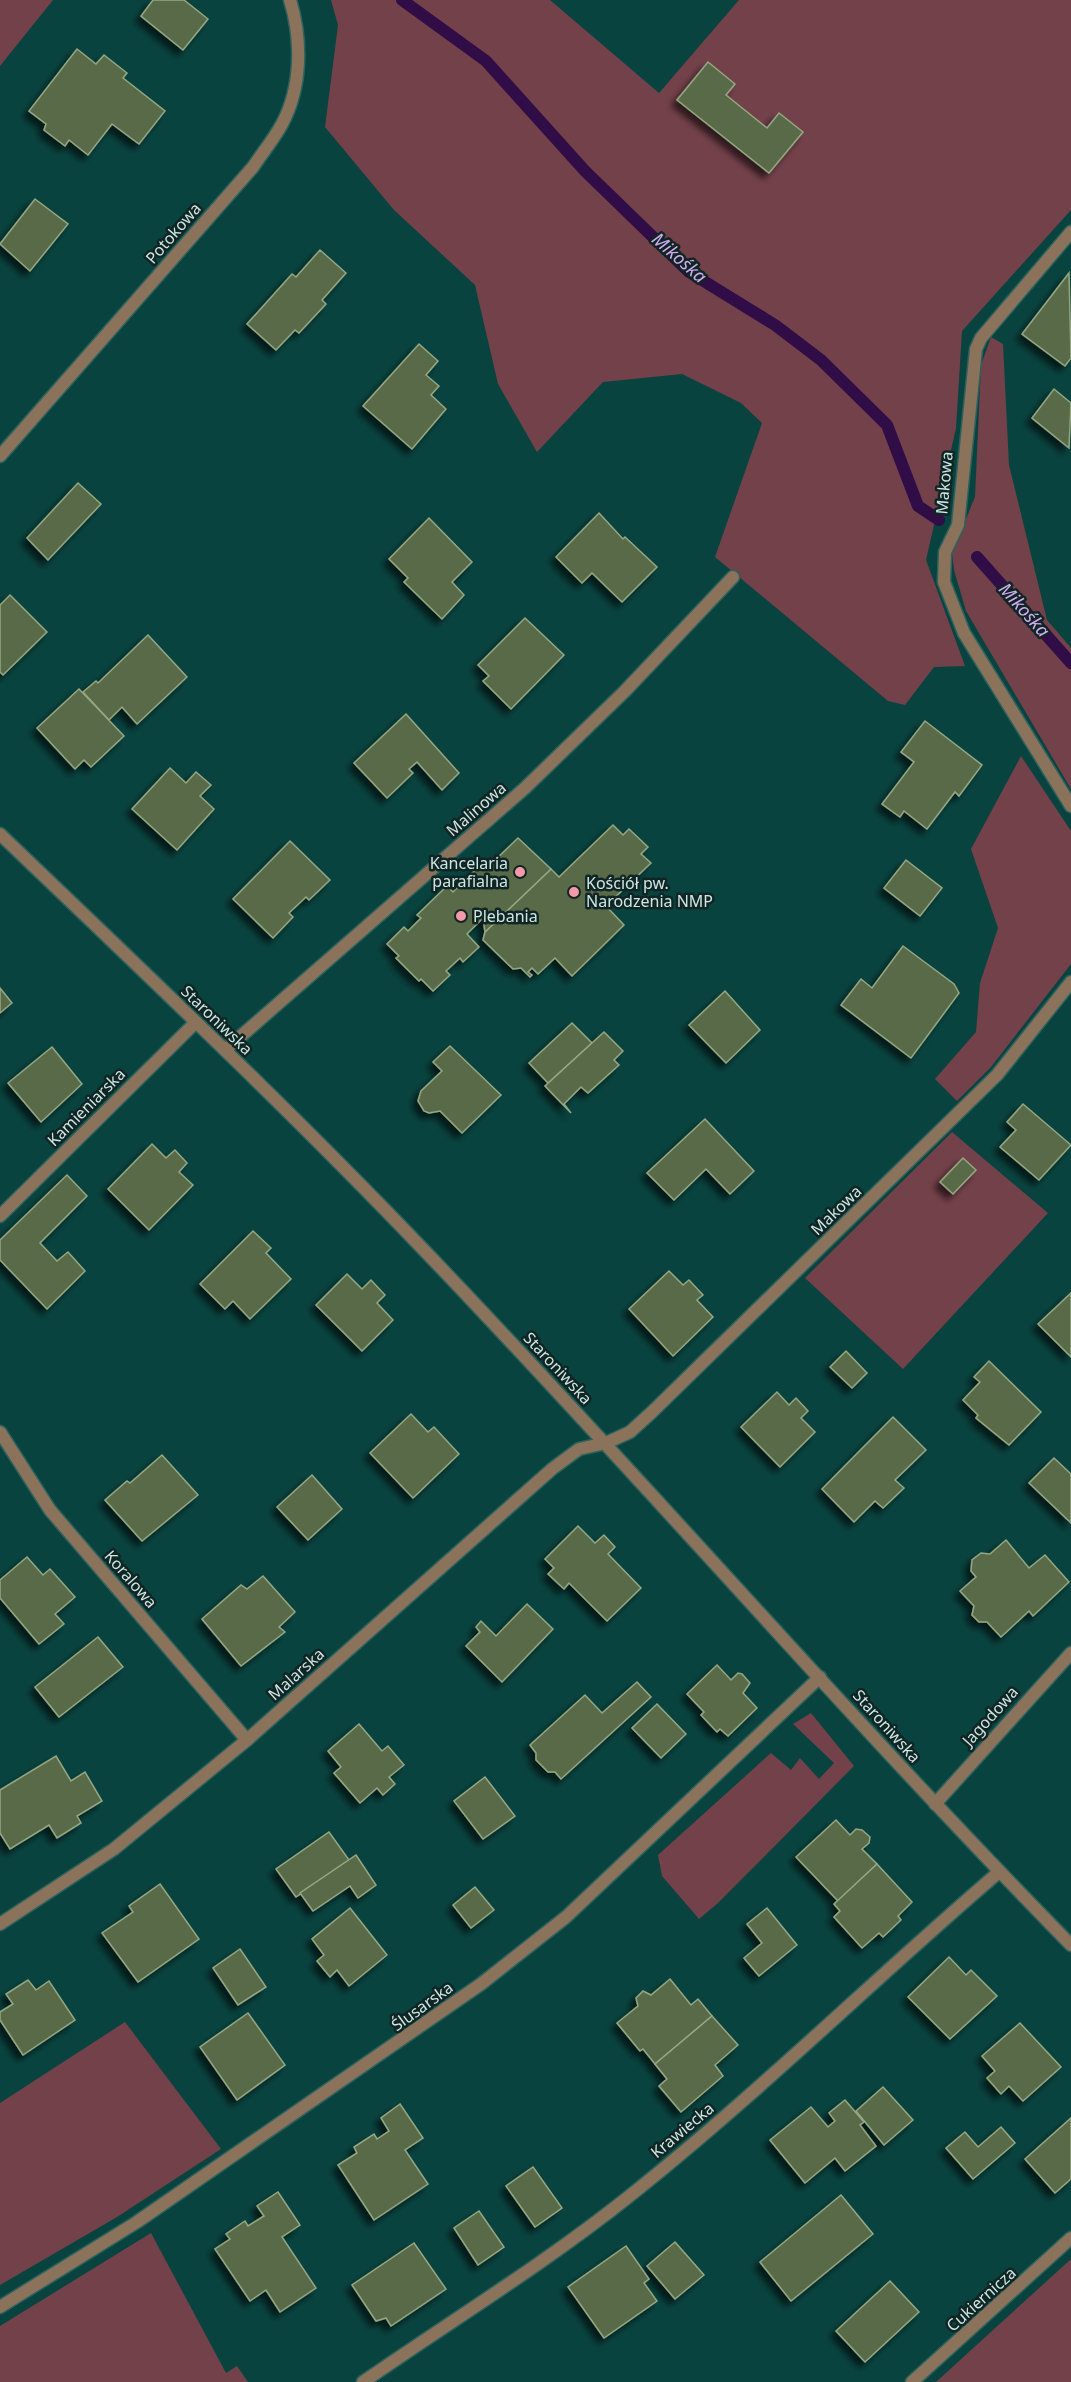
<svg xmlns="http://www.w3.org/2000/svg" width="1071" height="2382" viewBox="0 0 1071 2382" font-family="'Noto Sans',sans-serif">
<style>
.green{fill:#73414a}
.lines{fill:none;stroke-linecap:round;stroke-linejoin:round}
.stream{stroke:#300d47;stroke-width:12}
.building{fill:#596a47;stroke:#95a782;stroke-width:1.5;filter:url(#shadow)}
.minor-casing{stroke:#2c615d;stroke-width:15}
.tertiary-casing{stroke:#2c615d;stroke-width:15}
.minor{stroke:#8a735a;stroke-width:12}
.tertiary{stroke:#8a735a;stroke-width:12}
.poi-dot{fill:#f39aa9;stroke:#102524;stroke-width:2}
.labels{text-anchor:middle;stroke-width:5;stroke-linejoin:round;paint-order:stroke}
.street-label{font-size:16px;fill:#cce7e4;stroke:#102524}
.poi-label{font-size:16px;fill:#cce7e4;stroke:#102524;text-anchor:start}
.water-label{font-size:18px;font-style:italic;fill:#d2acf3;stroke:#102524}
</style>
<defs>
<filter id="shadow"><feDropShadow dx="-5.5" dy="5.5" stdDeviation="3" flood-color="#0009"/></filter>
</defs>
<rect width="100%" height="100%" fill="#09433f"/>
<!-- green -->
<g class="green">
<polygon points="0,0 53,0 0,66"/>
<polygon points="331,0 550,0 659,93 739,0 1071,0 1071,210 962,331 956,428 926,560 965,666 934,667 905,705 888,701 715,557 762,423 741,403 682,374 603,382 537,452 498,384 475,285 394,210 325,127 338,25"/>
<polygon points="991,337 1003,344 1009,465 1047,620 1071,648 1071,789 966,611 954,570 952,553 975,497 981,365"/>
<polygon points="1021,756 1071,831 1071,964 991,1067 957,1101 935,1079 976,1032 980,983 998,928 971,849"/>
<polygon points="952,1132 1048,1213 903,1369 805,1278"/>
<polygon points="811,1713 854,1766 718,1903 699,1919 662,1876 658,1855 771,1753 791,1770 800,1758 819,1779 834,1763 793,1724"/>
<polygon points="125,2022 221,2149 117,2217 0,2285 0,2103"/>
<polygon points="151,2233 226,2373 237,2366 248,2382 0,2382 0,2326"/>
<polygon points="1071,2259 1071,2382 936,2382"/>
</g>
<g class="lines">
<!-- stream -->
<g class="stream">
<polyline points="402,0 486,61 585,171 689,272 775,325 821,360 887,425 918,506 939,520"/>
<polyline points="977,557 1071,663"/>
</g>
</g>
<!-- building -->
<g class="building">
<polygon points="153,0 184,0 208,19 183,50 141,16"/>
<polygon points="77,49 96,64 104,55 127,73 123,78 165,111 139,144 112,124 88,155 69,140 65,146 44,130 46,124 29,111"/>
<polygon points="708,62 735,84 726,95 767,128 779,113 803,132 769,173 677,100"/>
<polygon points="35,199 68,224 30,271 0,244"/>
<polygon points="320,250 346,273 322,300 326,304 299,333 295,330 276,350 247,324 292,274 296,277"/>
<polygon points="1069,273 1071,358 1065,366 1022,334"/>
<polygon points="419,344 438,361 426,375 439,386 431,395 446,409 412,449 363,406"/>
<polygon points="1054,389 1071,403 1069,448 1032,418"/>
<polygon points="78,483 101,504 48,560 27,538"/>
<polygon points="599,513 623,539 625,537 657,567 622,602 592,573 582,583 556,557"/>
<polygon points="429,518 472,562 452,582 464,595 442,619 404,582 408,578 389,559"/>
<polygon points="10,595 47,632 3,675 0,672 0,605"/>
<polygon points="525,618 564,655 511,709 483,681 489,676 478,665"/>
<polygon points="148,635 187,677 137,724 122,707 109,720 83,692 96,681 98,683"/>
<polygon points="79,689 124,736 91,767 84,760 75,769 37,728"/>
<polygon points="406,714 459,773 442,790 417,762 409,769 413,773 387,798 354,763"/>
<polygon points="925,721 982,765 959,796 955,792 927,829 904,811 900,817 882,804 914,762 901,752"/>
<polygon points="170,768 186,783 196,772 211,785 200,796 214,809 177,850 132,809"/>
<polygon points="613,825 623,835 629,829 648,847 641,854 651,863 606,906 624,925 572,976 555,958 538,974 532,968 528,972 532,975 530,977 521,968 513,969 483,940 485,932 551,869 559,877"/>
<polygon points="518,838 551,869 485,932 483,918 467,934 479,947 463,962 460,958 446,971 450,975 433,991 421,979 419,981 396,958 399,956 387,944 404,927 408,931 421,918 417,915 447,886 453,892 485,860 490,865"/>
<polygon points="290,841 330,880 309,900 306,897 289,913 293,917 273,938 233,899"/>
<polygon points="906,860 942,888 920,916 884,888"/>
<polygon points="903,946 954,984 959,993 911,1058 841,1005 861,979 872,988"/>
<polygon points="0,988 12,1003 0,1013"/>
<polygon points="725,991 760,1030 726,1063 689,1025"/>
<polygon points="572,1023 592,1043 548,1083 529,1063"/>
<polygon points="604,1032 623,1051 614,1060 619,1065 588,1093 581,1087 564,1104 571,1113 545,1086"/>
<polygon points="450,1046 501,1095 462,1133 440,1111 429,1113 424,1111 418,1101 421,1091 442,1071 433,1062"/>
<polygon points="52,1047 82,1084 41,1122 8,1083"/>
<polygon points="1023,1104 1071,1145 1039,1180 1000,1147 1016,1130 1007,1122"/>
<polygon points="705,1119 754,1171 730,1194 706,1169 674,1200 647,1173"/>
<polygon points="152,1144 166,1158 175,1150 187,1163 179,1172 193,1185 149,1230 108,1189"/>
<polygon points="963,1158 976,1170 953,1194 940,1182"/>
<polygon points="67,1175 87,1196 40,1243 57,1261 68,1252 85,1271 47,1309 0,1260 0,1240"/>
<polygon points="253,1231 271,1248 266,1253 291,1279 250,1319 233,1301 225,1309 200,1284"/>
<polygon points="669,1271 683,1285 689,1280 703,1295 697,1300 713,1317 673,1356 629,1309"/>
<polygon points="347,1274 362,1289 371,1280 385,1295 377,1303 393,1320 362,1351 316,1305"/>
<polygon points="1071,1293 1071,1357 1038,1324"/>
<polygon points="846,1351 867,1373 852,1388 830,1367"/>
<polygon points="989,1361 1041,1412 1009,1445 976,1418 978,1415 963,1400 980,1382 974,1377"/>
<polygon points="777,1392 789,1405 796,1398 808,1411 801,1418 815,1432 780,1467 741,1427"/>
<polygon points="411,1414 428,1432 434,1427 459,1454 413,1498 370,1453"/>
<polygon points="893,1417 926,1450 895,1480 904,1488 883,1508 875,1501 854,1522 822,1489"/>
<polygon points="162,1455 198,1495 142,1541 105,1500 127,1481 130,1483"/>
<polygon points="1054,1458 1071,1474 1071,1523 1029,1483"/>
<polygon points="312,1475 342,1509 308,1540 277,1507"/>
<polygon points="578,1526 595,1543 604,1535 615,1547 608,1554 641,1588 607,1621 569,1583 564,1589 548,1574 554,1568 545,1559"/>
<polygon points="1006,1540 1029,1568 1045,1555 1069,1582 1033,1616 1029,1611 1001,1637 987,1622 979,1622 972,1615 974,1606 960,1591 976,1577 971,1571 972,1560 981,1553 990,1554"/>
<polygon points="27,1557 43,1575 50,1569 75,1597 55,1614 64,1624 39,1644 0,1598 0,1580"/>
<polygon points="263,1576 295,1612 279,1627 285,1632 241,1666 202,1619 241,1585 247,1589"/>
<polygon points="527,1604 553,1629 502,1682 466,1646 480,1632 476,1627 481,1621 496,1636"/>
<polygon points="98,1637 123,1667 59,1717 35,1687"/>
<polygon points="717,1665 731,1680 738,1673 742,1674 750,1683 743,1693 757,1708 728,1736 720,1729 717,1732 701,1715 704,1712 687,1694"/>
<polygon points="637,1682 651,1697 561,1779 555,1772 548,1772 536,1760 536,1753 530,1745 585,1695 602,1713"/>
<polygon points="657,1704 686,1734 661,1758 632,1728"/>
<polygon points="359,1724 382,1751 388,1746 404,1765 389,1777 395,1784 383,1795 377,1788 360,1803 334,1773 341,1767 328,1751"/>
<polygon points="56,1756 71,1781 85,1772 102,1801 77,1816 81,1823 57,1838 49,1825 10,1849 0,1833 0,1790"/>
<polygon points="485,1777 515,1816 483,1839 454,1801"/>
<polygon points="836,1820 850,1835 856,1829 862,1830 870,1837 869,1843 862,1849 877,1864 838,1901 796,1857"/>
<polygon points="329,1832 349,1860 296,1897 276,1869"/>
<polygon points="356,1855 376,1885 358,1898 350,1886 313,1911 300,1893"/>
<polygon points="877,1864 912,1902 898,1916 901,1920 883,1937 879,1933 862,1948 834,1917 840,1911 834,1904"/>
<polygon points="160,1884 199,1939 138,1982 102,1933 133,1912 129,1906"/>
<polygon points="475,1887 494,1910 471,1928 453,1905"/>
<polygon points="350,1908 387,1955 349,1986 337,1970 330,1977 317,1961 324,1955 312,1939"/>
<polygon points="767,1908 797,1945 759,1976 744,1958 762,1943 747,1924"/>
<polygon points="240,1949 266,1987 238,2005 213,1968"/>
<polygon points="949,1957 966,1975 971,1970 997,1996 950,2039 908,1997"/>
<polygon points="670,1979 691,2005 698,1999 712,2016 655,2064 643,2049 640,2051 617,2023 638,2006 636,1998 643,1991 651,1995"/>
<polygon points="28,1980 36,1990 49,1981 75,2020 23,2055 0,2020 0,2012 13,2004 6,1994"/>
<polygon points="248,2013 285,2065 237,2100 200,2047"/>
<polygon points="712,2016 738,2045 715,2065 723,2076 681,2112 659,2086 667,2079 655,2064"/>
<polygon points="1020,2023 1061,2067 1023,2101 1009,2086 1001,2094 987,2078 995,2071 982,2056"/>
<polygon points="883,2087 913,2120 884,2145 856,2111"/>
<polygon points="845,2100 864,2122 860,2125 876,2146 845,2171 835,2158 805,2183 770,2140 811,2107 828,2127 835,2121 829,2113"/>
<polygon points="400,2104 423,2138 405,2150 428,2184 374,2220 338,2165 357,2153 354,2147 374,2134 377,2139 389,2131 381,2118"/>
<polygon points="1071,2118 1071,2179 1055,2193 1025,2159"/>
<polygon points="1001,2127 1015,2143 973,2179 946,2148 965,2132 978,2147"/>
<polygon points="533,2167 562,2208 535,2227 506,2186"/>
<polygon points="278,2192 300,2225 282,2237 316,2288 280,2312 266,2290 250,2301 215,2249 230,2239 226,2234 245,2221 248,2226 264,2216 257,2206"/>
<polygon points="841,2195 873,2234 791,2301 760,2262"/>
<polygon points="479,2211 504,2247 478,2265 454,2228"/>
<polygon points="675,2242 704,2275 675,2299 647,2266"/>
<polygon points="414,2243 446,2289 391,2326 386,2318 376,2321 352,2285"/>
<polygon points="626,2246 649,2279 644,2283 657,2301 604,2338 568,2287"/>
<polygon points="890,2281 919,2312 865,2362 836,2331"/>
</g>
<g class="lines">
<!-- minor casing -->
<g class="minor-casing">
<g id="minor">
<polyline points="1071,232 981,338 976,349 958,525 945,552 944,582 964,633 1071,806"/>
<path d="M0 456 253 167C263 152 274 139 282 124 302 87 302 39 290 0"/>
<polyline points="225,1050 525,788 625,691 733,577"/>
<polyline points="0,1216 196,1022"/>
<polyline points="0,1432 50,1510 247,1740"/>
<polyline points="935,1804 1071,1653"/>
<polyline points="0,1924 114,1849 247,1740 552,1469 579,1449 606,1443 630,1432 652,1412 997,1075 1071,982"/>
<polyline points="0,2307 137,2222 481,1984 566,1917 820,1677"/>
<path d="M363 2382C451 2321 544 2264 627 2198 757 2095 874 1979 999 1872"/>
<polyline points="912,2382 1071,2238"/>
</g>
</g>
<!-- tertiary casing -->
<g class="tertiary-casing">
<path id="tertiary" d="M0 834C142 970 285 1105 421 1247 641 1476 848 1718 1071 1945"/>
</g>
<!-- minor -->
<use href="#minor" class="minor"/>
<!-- tertiary -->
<use href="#tertiary" class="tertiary"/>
</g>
<!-- markers -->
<g class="poi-dot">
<circle cx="520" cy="872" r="6"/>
<circle cx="574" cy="892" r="6"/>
<circle cx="461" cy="916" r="6"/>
</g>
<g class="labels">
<!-- street labels -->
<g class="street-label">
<text transform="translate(173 233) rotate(-49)" y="6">Potokowa</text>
<text transform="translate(944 483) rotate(-85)" y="6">Makowa</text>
<text transform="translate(476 809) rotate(-41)" y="6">Malinowa</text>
<text transform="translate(217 1020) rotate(44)" y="6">Staroniwska</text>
<text transform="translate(86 1107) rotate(-45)" y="6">Kamieniarska</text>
<text transform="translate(836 1210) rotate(-44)" y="6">Makowa</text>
<text transform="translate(558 1368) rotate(47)" y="6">Staroniwska</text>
<text transform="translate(131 1579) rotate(49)" y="6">Koralowa</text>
<text transform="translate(296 1674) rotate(-42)" y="6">Malarska</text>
<text transform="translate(990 1716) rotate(-48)" y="6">Jagodowa</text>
<text transform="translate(887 1726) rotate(48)" y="6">Staroniwska</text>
<text transform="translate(422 2006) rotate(-36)" y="6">Ślusarska</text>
<text transform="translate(682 2130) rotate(-40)" y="6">Krawiecka</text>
<text transform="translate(981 2299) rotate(-42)" y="6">Cukiernicza</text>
</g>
<!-- poi labels -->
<g class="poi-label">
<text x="508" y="869" text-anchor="end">Kancelaria<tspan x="508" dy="18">parafialna</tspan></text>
<text x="586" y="889">Kościół pw.<tspan x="586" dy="18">Narodzenia NMP</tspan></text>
<text x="473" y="922">Plebania</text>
</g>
<!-- water labels -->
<g class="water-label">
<text transform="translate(679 258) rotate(41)" y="6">Mikośka</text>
<text transform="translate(1024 610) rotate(48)" y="6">Mikośka</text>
</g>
</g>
</svg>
